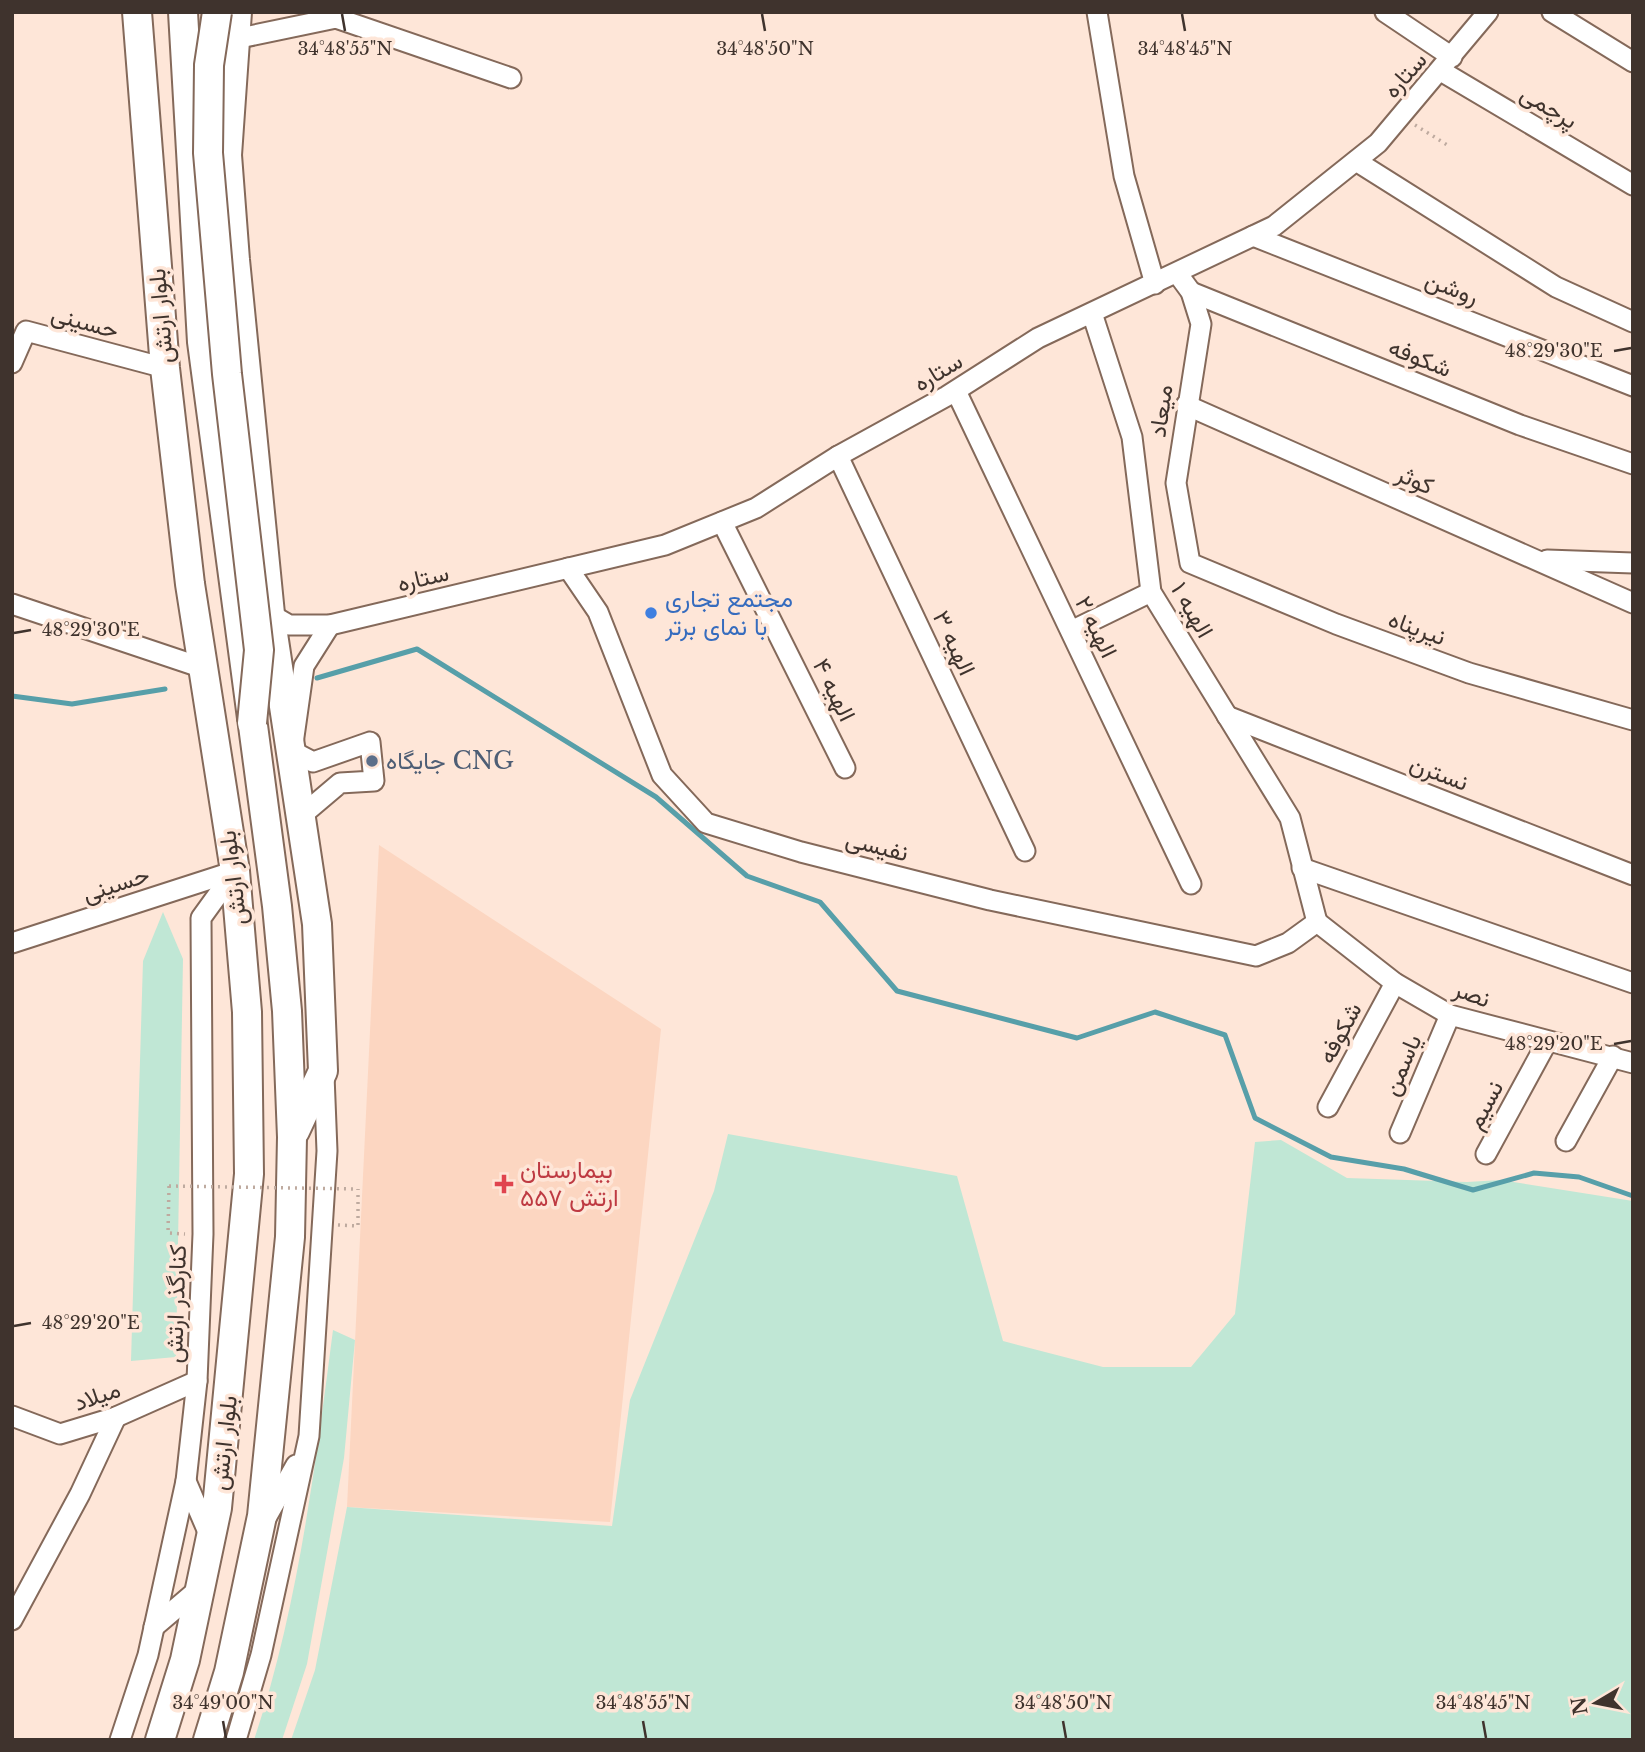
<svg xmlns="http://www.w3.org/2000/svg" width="1645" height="1752" viewBox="0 0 1645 1752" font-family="'Libre Baskerville',Vazirmatn,serif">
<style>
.built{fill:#fcd6c1}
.green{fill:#c0e7d5}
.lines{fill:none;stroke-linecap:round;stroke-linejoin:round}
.stream{stroke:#579fa9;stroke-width:5}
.minor-casing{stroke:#84695a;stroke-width:23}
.highway-casing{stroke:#84695a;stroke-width:32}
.path{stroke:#beaa9f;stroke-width:3.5;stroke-dasharray:2 5;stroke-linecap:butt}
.minor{stroke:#fff;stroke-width:19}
.highway{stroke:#fff;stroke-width:28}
.highway-bridge-casing{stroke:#84695a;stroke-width:32;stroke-linecap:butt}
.path-bridge{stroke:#beaa9f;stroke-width:3.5;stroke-dasharray:2 5;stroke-linecap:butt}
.highway-bridge{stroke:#fff;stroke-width:28}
.ticks{fill:none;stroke:#3f332d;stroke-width:2.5}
.shop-dot{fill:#3f7fe0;stroke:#fee6d8;stroke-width:2.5}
.service-dot{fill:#5c6f8a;stroke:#fee6d8;stroke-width:2.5}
.health-dot{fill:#e0444e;stroke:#fee6d8;stroke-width:2.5}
.labels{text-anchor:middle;stroke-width:7;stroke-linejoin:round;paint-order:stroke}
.street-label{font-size:24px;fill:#3f332d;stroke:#fee6d8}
.shop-label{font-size:24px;fill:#366cbe;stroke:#fee6d8;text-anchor:start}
.service-label{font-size:24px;fill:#4e5e75;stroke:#fee6d8;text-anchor:start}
.health-label{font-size:24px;fill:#be3a42;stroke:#fee6d8;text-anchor:start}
.ticks-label{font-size:18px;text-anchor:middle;fill:#3f332d;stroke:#fee6d8;stroke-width:7;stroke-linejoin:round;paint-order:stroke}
</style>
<rect width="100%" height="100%" fill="#fee6d8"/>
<!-- built -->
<polygon class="built" points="379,845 661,1029 610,1522 347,1507"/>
<!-- green -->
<g class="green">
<polygon points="163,912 183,959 176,1357 131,1361 143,961"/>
<polygon points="728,1134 957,1176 1003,1341 1103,1367 1191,1367 1235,1314 1255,1142 1281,1140 1347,1178 1467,1182 1501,1180 1633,1201 1633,1740 291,1740 315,1670 347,1507 612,1526 630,1400 714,1191"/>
<path d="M333 1330 355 1340 344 1458 307 1664 282 1740H254C298 1608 315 1468 333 1330Z"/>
</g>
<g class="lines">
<!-- stream -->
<g class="stream">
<polyline points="317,678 417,649 656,797 747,876 820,902 897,991 1077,1038 1155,1012 1225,1035 1255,1118 1331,1157 1404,1169 1473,1190 1534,1173 1579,1177 1633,1196"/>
<polyline points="12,696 72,704 165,689"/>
</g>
<!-- minor casing -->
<g class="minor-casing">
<g id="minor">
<polyline points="1097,12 1124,176 1155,284"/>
<polyline points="1385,12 1452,57"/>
<polyline points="1552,12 1633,62"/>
<polyline points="235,39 336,18 511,78"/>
<polyline points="1441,71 1633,185"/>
<polyline points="1356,161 1556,287 1633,322"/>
<polyline points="1253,236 1633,386"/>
<polyline points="1177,273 1191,292 1201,324 1176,483 1190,563 1336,624 1469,673 1633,720"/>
<polyline points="1191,292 1520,425 1633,464"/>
<polyline points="1092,313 1132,437 1151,592 1290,818 1317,922"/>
<polyline points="12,363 26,331 165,368"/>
<polyline points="956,391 1191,884"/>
<polyline points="1186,405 1633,603"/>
<polyline points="838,456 1025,851"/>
<polyline points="722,522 845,768"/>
<polyline points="1547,560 1633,563"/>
<polyline points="568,568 598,612 662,775 706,823 801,852 990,900 1256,956 1288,943 1317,922"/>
<polyline points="12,604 203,668"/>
<polyline points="270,614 289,625 330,625 665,545 756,508 838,456 947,396 1038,338 1274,226 1378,143 1488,12"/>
<polyline points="1071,631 1151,592"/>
<polyline points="1227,716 1633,875"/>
<polyline points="301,816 340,783 374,781 370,742 313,762 292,751 304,666 330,625"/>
<polyline points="1302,868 1633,983"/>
<polyline points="1317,922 1395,983 1450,1015 1633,1063"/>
<polyline points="12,943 235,871"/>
<polyline points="1328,1107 1395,983"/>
<polyline points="1400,1133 1450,1015"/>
<polyline points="1566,1141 1613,1056"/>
<polyline points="1486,1154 1547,1042"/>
<polyline points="12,1416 60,1434 116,1417 197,1381"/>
<polyline points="186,1481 211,1539"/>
<polyline points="266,1518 296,1465"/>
<polyline points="12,1620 80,1494 116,1417"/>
<polyline points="154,1627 201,1587"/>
<polyline points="120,1740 148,1655 186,1481 197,1381 203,1234 201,918 235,871"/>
<polyline points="236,1740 261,1655 309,1436 327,1151 324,1075"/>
</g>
</g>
<!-- highway casing -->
<g class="highway-casing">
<g id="highway">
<polyline points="137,12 165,368 190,584 235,871 247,1012 249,1174 217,1508 185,1660 160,1740"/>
<polyline points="183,12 202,342 277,906 287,1011 292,1137 290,1237 262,1516 229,1672 208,1740"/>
<polyline points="237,12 227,155 235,260 270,614 317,924 323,1071 295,1131"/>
</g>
</g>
<!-- path -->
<g class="path">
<polyline points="1415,125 1449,146"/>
<polyline points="169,1186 168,1233 185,1234"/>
<polyline points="338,1225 358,1226 358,1189"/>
</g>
<!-- minor -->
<use href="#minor" class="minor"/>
<!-- highway -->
<use href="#highway" class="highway"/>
<!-- highway-bridge casing -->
<g class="highway-bridge-casing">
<polyline id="highway-bridge" points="217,12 209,65 208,153 227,374 259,650 252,723"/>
</g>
<!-- path-bridge -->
<polyline class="path-bridge" points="169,1186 358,1189"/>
<!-- highway-bridge -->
<use href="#highway-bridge" class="highway-bridge"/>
</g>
<!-- ticks -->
<path class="ticks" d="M342 14 345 31M762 14 765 31M1182 14 1185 31M1614 351 1631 348M14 633 31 630M1614 1044 1631 1041M14 1326 31 1323M223 1721 226 1738M643 1721 646 1738M1063 1721 1066 1738M1483 1721 1486 1738"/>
<!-- markers -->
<circle class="shop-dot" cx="651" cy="613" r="7"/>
<circle class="service-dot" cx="372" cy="761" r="7"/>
<path class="health-dot" d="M500.5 1173.5h7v7h7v7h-7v7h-7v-7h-7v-7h7z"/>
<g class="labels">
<!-- street labels -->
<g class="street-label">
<text transform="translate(1405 75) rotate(-49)" y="8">ستاره</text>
<text transform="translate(1549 107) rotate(31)" y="8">پرچمی</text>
<text transform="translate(1452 288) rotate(21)" y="8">روشن</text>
<text transform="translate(161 316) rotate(-95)" y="8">بلوار ارتش</text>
<text transform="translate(85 322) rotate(15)" y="8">حسینی</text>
<text transform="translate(1420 358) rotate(22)" y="8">شکوفه</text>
<text transform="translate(938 372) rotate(-31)" y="8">ستاره</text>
<text transform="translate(1161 411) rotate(-82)" y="8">میعاد</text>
<text transform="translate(1415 480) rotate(24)" y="8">کوثر</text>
<text transform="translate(423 578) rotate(-13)" y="8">ستاره</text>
<text transform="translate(1192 610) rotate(60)" y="8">الهیه ۱</text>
<text transform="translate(1096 627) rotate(64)" y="8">الهیه ۲</text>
<text transform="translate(1417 628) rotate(20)" y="8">نیرپناه</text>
<text transform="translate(954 643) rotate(65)" y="8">الهیه ۳</text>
<text transform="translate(834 690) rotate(64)" y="8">الهیه ۴</text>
<text transform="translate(1439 773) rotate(21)" y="8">نسترن</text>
<text transform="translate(877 846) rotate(14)" y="8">نفیسی</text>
<text transform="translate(233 878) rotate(-97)" y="8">بلوار ارتش</text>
<text transform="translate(116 884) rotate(-18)" y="8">حسینی</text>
<text transform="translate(1472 994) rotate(20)" y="8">نصر</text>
<text transform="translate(1340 1033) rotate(-62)" y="8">شکوفه</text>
<text transform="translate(1402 1065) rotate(-67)" y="8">یاسمن</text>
<text transform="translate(1485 1105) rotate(-62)" y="8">نسیم</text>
<text transform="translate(176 1304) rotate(-88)" y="8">کنارگذر ارتش</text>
<text transform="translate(97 1396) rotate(-19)" y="8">میلاد</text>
<text transform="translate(224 1443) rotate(-84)" y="8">بلوار ارتش</text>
</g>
<!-- shop labels -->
<g class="shop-label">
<text x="665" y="607">مجتمع تجاری<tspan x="665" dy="28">با نمای برتر</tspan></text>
</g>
<!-- service labels -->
<g class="service-label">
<text x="386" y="769">جایگاه CNG</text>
</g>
<!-- health labels -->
<g class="health-label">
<text x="520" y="1178">بیمارستان<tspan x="520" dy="28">۵۵۷ ارتش</tspan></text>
</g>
</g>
<g class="ticks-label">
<text x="345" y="55">34°48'55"N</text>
<text x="765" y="55">34°48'50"N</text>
<text x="1185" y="55">34°48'45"N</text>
<text x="1554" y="357">48°29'30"E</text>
<text x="91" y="636">48°29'30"E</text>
<text x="1554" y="1050">48°29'20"E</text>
<text x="91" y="1329">48°29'20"E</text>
<text x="223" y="1709">34°49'00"N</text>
<text x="643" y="1709">34°48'55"N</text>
<text x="1063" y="1709">34°48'50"N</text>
<text x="1483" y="1709">34°48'45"N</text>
</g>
<!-- border -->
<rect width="1645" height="1752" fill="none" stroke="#3f332d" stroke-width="28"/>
<!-- north arrow -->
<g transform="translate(1596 1703) rotate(260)" stroke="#fee6d8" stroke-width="5" paint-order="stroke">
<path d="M0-5L12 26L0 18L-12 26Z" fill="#3f332d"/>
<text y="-10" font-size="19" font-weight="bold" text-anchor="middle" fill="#3f332d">N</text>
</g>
</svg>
